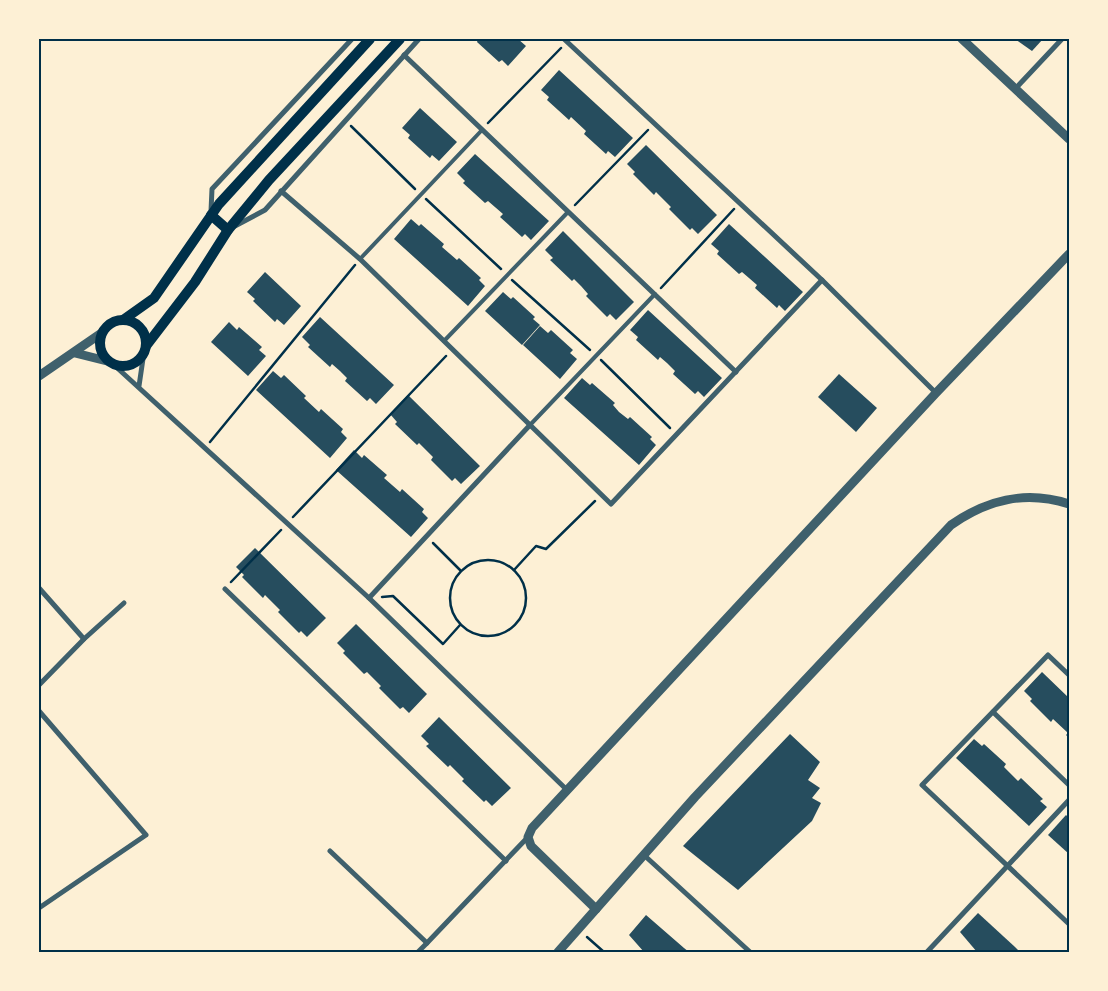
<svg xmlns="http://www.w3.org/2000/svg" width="1108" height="991" viewBox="0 0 1108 991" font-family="'Fira Sans Condensed',sans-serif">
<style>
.building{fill:#264d5e}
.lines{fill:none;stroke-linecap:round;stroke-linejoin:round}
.path{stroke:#003049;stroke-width:2.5}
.service{stroke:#3f606c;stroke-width:4}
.minor{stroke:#3f606c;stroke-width:5}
.tertiary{stroke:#3f606c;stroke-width:9}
.secondary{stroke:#003049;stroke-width:10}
.neatline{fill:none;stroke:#003049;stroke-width:2}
</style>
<rect width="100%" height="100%" fill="#fdf0d5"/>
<!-- building -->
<g class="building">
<polygon points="478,39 518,39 526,46 508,66 502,60 499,62 477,42"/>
<polygon points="1015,39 1043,39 1032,51"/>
<polygon points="559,70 633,138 615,157 608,151 606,154 584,134 586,131 571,117 569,120 547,100 549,97 541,90"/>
<polygon points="420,108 457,142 439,161 432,155 430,158 408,138 410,135 402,128"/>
<polygon points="646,145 717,215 698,234 692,228 690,230 669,209 671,207 656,192 654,195 633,174 635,172 627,164"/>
<polygon points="475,154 549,221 531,240 525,234 522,237 500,217 503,214 488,201 485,203 463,183 465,181 457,173"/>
<polygon points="411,219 419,226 421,224 444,244 442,247 457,260 459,258 481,278 479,280 485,286 468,306 394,239"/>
<polygon points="729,224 803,292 785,311 779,305 777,308 755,288 757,285 749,278 742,272 739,274 717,254 719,251 711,244"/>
<polygon points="563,231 634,302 616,320 610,314 607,317 586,296 588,294 581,286 574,279 572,281 550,260 553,258 545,250"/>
<polygon points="265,272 301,306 284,325 277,319 275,322 253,301 255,299 247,292"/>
<polygon points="503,292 511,299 513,297 535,317 533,319 540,325 522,345 485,311"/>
<polygon points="648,310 722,378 704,397 698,391 695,394 673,374 675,371 667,363 660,357 658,360 636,340 638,337 630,330"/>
<polygon points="320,317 394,385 376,404 370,398 367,401 345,381 347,378 340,371 332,364 330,367 308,347 310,345 302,337"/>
<polygon points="229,322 237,330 239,327 262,347 259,350 266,356 248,376 211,342"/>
<polygon points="540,326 548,333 551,330 573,350 570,353 577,359 560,379 523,345"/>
<polygon points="273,371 281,378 284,375 306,396 304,398 319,412 321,409 343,429 341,432 347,438 330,458 256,390"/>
<polygon points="839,374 877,408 856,432 818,397"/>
<polygon points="582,378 590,385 592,383 615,403 613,405 619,412 628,419 630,417 652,437 650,439 656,445 639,465 564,398"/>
<polygon points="408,395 480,466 461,484 455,478 452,481 431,460 433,457 419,443 417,445 395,424 397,422 390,414"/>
<polygon points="354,450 362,458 364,455 387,475 384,478 400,492 402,489 424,509 422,512 428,518 411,537 336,470"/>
<polygon points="255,548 326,618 307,637 301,631 299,633 278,612 280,610 265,595 263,598 242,577 244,575 236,567"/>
<polygon points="356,624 427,694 409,713 403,707 400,709 379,688 381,686 367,672 364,674 343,653 345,651 337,643"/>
<polygon points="1042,672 1069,698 1069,738 1066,735 1068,733 1053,719 1051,722 1030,701 1032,699 1024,691"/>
<polygon points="439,717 511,788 492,806 486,800 484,802 462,781 464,779 450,765 448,767 426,746 429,744 421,736"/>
<polygon points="790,734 820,762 808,780 820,788 812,798 821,803 812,821 738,890 683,846"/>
<polygon points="974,739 982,746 984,744 1006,764 1004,767 1018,781 1021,778 1043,799 1040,801 1047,807 1029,826 956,758"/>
<polygon points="1066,815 1069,818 1069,854 1048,835"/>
<polygon points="978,913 1015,947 1020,952 977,952 960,932"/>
<polygon points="646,915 684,948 689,952 644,952 629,935"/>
</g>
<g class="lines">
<!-- path -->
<g class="path">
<polyline points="488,123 561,48"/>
<polyline points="351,126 415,189"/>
<polyline points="426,199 501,269"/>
<polyline points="575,205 648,130"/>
<polyline points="512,280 590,350"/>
<polyline points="661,288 734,209"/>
<polyline points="601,360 670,428"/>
<polyline points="210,442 355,265"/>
<polyline points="293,517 446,356"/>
<polyline points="433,543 460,570"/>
<circle cx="488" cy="598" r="38"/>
<polyline points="514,570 536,546 546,549 595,501"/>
<polyline points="231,582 281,530"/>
<polyline points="382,597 393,596 443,644 460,625"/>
<polyline points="587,937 604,952"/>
</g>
<!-- service -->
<g class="service">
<polyline points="360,259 482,130"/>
<polyline points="444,341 568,212"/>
<polyline points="530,425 655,294"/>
</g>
<!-- minor -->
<g class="minor">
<polyline points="564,39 822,280 936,393"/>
<polyline points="404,55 736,372"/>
<polyline points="1016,88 1062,39"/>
<polyline points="281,191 360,259 611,504 822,280"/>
<polyline points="211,211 212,189 352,39"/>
<polyline points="235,226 265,210 419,39"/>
<polyline points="114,365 369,598 567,790"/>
<polyline points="139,386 144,352"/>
<polyline points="39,588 84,639"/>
<polyline points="225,589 506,861"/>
<polyline points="369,598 530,425"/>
<polyline points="1069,675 1048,655 922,785 1069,924"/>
<polyline points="39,685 84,639 124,603"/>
<polyline points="39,711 146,835 39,908"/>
<polyline points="993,712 1069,785"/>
<polyline points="330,851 427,943 528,837"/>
<polyline points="645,856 750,952"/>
<polyline points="418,952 427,943"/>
<polyline points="927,952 1069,800"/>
</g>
<!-- tertiary -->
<g class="tertiary">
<polyline points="962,39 1069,139"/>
<polyline points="75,353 107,361"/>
<polyline points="39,376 103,332"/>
<polyline points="596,909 531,846 528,837 532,828 936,393 1069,254"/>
<path d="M558 952 695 797 951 525C988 499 1026 490 1069 504"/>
</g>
<!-- secondary -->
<g class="secondary">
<polyline points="211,215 228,230"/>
<polyline points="123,320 154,298 219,204 370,39"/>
<circle cx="123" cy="343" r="23"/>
<polyline points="146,346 195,282 228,230 269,180 400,39"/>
</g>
</g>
<!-- border -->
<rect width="1108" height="991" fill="none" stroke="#fdf0d5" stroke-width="80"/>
<rect x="40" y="40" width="1028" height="911" class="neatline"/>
</svg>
